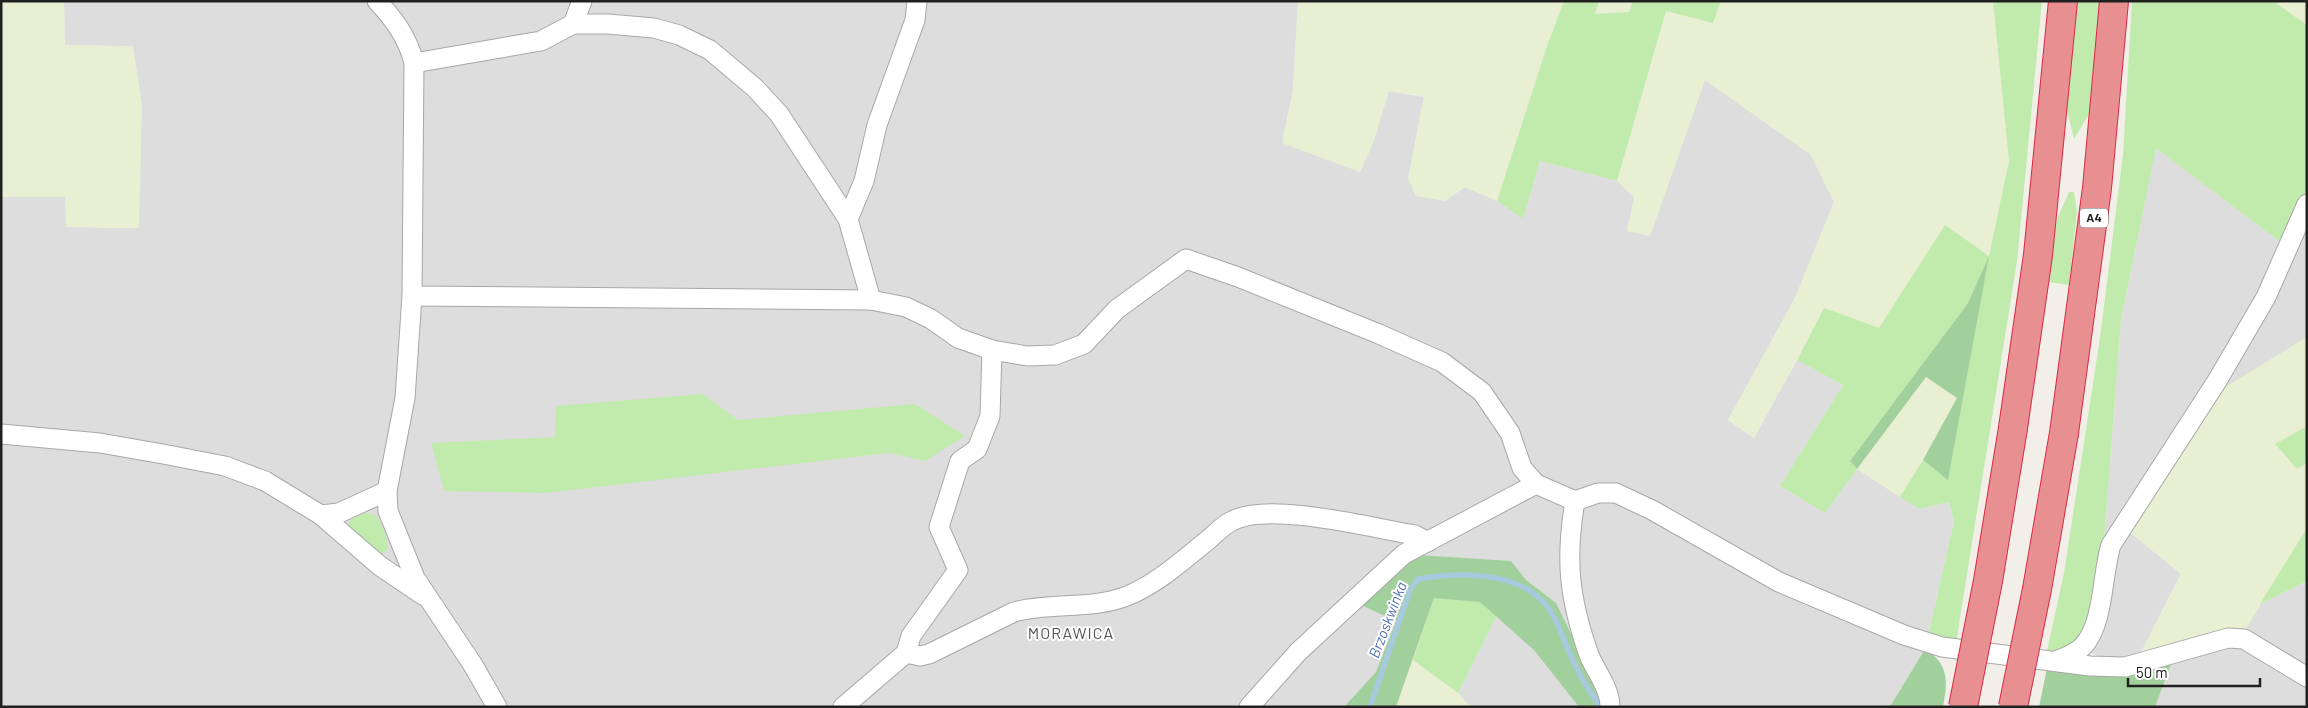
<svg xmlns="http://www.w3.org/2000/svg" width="2308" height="708" viewBox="0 0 2308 708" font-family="Barlow,sans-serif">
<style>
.residential{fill:#dedddd}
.farmland{fill:#e8efd2}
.grass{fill:#c1eaad}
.forest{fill:#a2d09c}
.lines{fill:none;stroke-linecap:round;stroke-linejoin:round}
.stream{stroke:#a8c9de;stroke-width:5.5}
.street-casing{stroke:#a7a7a7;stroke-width:21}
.highway-casing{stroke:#db2848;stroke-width:30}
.street{stroke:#fff;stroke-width:19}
.highway{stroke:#e78f91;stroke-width:28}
.highway-bridge-casing{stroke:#db2848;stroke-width:30;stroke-linecap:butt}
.highway-bridge{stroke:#e78f91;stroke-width:28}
.labels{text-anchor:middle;stroke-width:4;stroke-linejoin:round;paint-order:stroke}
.shield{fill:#fff;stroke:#636363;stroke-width:1}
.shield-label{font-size:12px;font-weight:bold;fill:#202020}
.water-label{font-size:15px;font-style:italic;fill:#4c6eb0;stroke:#fff}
.quarter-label{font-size:16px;letter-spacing:1px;fill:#535353;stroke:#fff}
</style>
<rect width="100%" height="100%" fill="#f1efe7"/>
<!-- residential -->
<g class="residential">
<polygon points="64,1 1298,1 1293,90 1282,143 1372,146 1389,91 1424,97 1408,179 1445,201 1465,187 1497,201 1523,219 1540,161 1617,181 1634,197 1650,236 1705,80 1811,155 1834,202 1795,298 1728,420 1754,438 1797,360 1843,385 1780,486 1825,513 1857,469 1919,509 1949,502 1954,521 1925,649 1891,705 1881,707 1471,707 1458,693 1496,615 1434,598 1381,707 1,707 1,197 66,197 67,227 139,228 65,45"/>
<polygon points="2156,147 2284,245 2210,381 2104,541 2121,320"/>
<polygon points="2307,221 2307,337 2227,387 2221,385"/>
<polygon points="2126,529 2181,574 2139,656 2112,662 2091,653 2104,632 2115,558"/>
<polygon points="2305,582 2307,707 2155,707 2173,659 2244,632 2260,604"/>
</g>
<!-- farmland -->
<g class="farmland">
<polygon points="1,1 64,1 65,45 133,46 142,105 139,228 66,227 65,197 1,197"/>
<polygon points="1298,1 1564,1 1547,46 1497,201 1465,187 1445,201 1416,196 1408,179 1424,96 1389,91 1372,146 1360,172 1282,143 1293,90"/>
<polygon points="1599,1 1633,1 1629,12 1594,14"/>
<polygon points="1721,1 1993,1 2009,161 1989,256 1945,226 1879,329 1824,308 1754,438 1728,420 1795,298 1834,202 1811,155 1705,80 1650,236 1627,231 1634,197 1617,181 1666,11 1713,23"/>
<polygon points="2273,1 2307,1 2307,25"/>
<polygon points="2307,337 2307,426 2275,444 2297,469 2307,463 2307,528 2244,632 2139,656 2181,574 2126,529 2221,385 2227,386"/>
<polygon points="1926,376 1957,398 1923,460 1900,497 1857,469"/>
<polygon points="1413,660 1458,693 1471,707 1396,707"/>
</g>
<!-- grass -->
<g class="grass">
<polygon points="1564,1 1599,1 1595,14 1629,12 1633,1 1721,1 1713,23 1666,11 1617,181 1540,161 1523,219 1497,201 1547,46"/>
<polygon points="1993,1 2042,1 2017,261 1956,643 1928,636 1954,521 1949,502 1919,509 1900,497 1923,460 1948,479 1988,259 1968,303 1850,461 1857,469 1825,513 1780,486 1843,385 1797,360 1824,308 1879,328 1945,225 1989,256 2009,161"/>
<polygon points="2074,1 2102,1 2095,104 2074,139 2065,102"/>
<polygon points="2132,1 2273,1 2307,25 2307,194 2284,245 2156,148 2121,320 2104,541 2093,617 2074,647 2047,651 2064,573 2100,338 2123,155"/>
<polygon points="2069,192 2074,192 2077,212 2069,285 2048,282 2054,226"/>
<polygon points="703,394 738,420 915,404 965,436 925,461 889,453 546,493 444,491 431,443 555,437 556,406"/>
<polygon points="2307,426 2307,463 2297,469 2275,444"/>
<path d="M365 513 375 515C382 524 388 538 387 550L381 554C367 553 326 521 365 513Z"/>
<polygon points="2307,528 2307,581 2260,604"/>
<polygon points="1434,598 1480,602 1497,615 1458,693 1413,660"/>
</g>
<!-- forest -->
<g class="forest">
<polygon points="1989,256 1948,480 1923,460 1957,398 1926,377 1857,469 1850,461 1968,303"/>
<polygon points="1417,555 1511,561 1526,580 1556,603 1603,699 1595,707 1579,707 1534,650 1480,602 1434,598 1396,707 1344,707 1376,672 1396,621 1359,604"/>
<path d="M1925 649C1949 664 1948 682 1943 707H1881L1891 705Z"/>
<polygon points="2173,659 2155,707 2039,707 2047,668 2106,676 2143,675"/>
</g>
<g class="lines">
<!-- stream -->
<path class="stream" d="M1370 707 1410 590 1418 579C1460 572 1525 570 1551 612 1558 623 1563 637 1568 650 1576 669 1586 687 1598 703"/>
<!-- street casing -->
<g class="street-casing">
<g id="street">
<path d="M377 1C394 19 408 38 414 63L412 296 405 398 387 491 388 511 415 578 473 665 497 707"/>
<polyline points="573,24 608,24 654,28 679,35 710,50 755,88 779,114 848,219 871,300"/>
<polyline points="414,63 541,41 573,24 582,1"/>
<polyline points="848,219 864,181 877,125 915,20 917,1"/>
<path d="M412 296 871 300 906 307 931 319 958 338 992 350 1027 356 1055 355 1084 344 1117 309 1186 259 1238 277 1379 334 1442 362 1482 392 1510 433 1522 468 1536 484 1575 501C1565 560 1569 598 1589 655 1596 672 1610 688 1610 707"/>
<polyline points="1,434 100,443 163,454 225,466 265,481 321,515 380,566 423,595"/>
<polyline points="1575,501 1598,493 1616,493 1652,510 1779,582 1904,635 1942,647 2090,666 2125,667 2228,638 2244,639 2307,677"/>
<polyline points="321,515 339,513 387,491"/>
<path d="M906 653 920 656 929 654 1014 612C1050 602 1092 610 1127 596 1157 584 1183 560 1208 540 1215 534 1223 525 1232 521 1269 501 1372 528 1415 535L1428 542"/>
<path d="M2056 661C2065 657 2076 654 2083 646 2104 625 2102 573 2111 545L2217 381 2266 297 2307 204"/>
<polyline points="843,707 906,653 911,636 958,570 939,527 960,461 977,449 990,416 992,350"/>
<polyline points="1249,707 1298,652 1404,554 1536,484"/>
</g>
</g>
<!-- highway casing -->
<g class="highway-casing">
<g id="highway">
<polyline points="2013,428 2038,255 2063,1"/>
<polyline points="2064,433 2097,188 2114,1"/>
</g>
</g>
<!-- street -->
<use href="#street" class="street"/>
<!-- highway -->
<use href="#highway" class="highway"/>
<!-- highway-bridge casing -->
<g class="highway-bridge-casing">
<g id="highway-bridge">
<polyline points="1963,707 1988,581 2013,428"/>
<polyline points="2013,707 2037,589 2064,433"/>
</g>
</g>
<!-- highway-bridge -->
<use href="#highway-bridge" class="highway-bridge"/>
</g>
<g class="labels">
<!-- shield labels -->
<rect class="shield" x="2080" y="208.5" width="28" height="19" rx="4"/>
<g class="shield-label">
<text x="2094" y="222">A4</text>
</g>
<!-- water labels -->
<g class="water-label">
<text transform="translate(1388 620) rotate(-69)" y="5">Brzoskwinka</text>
</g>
<!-- quarter labels -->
<g class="quarter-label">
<text x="1071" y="639">MORAWICA</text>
</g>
</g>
<!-- border -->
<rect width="2308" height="708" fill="none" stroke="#202020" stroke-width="5"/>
<!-- scale -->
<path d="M2128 678v8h132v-8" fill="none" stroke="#202020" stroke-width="2.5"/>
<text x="2136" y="678" font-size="15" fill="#202020" stroke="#ffffff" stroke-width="4" paint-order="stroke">50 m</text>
</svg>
